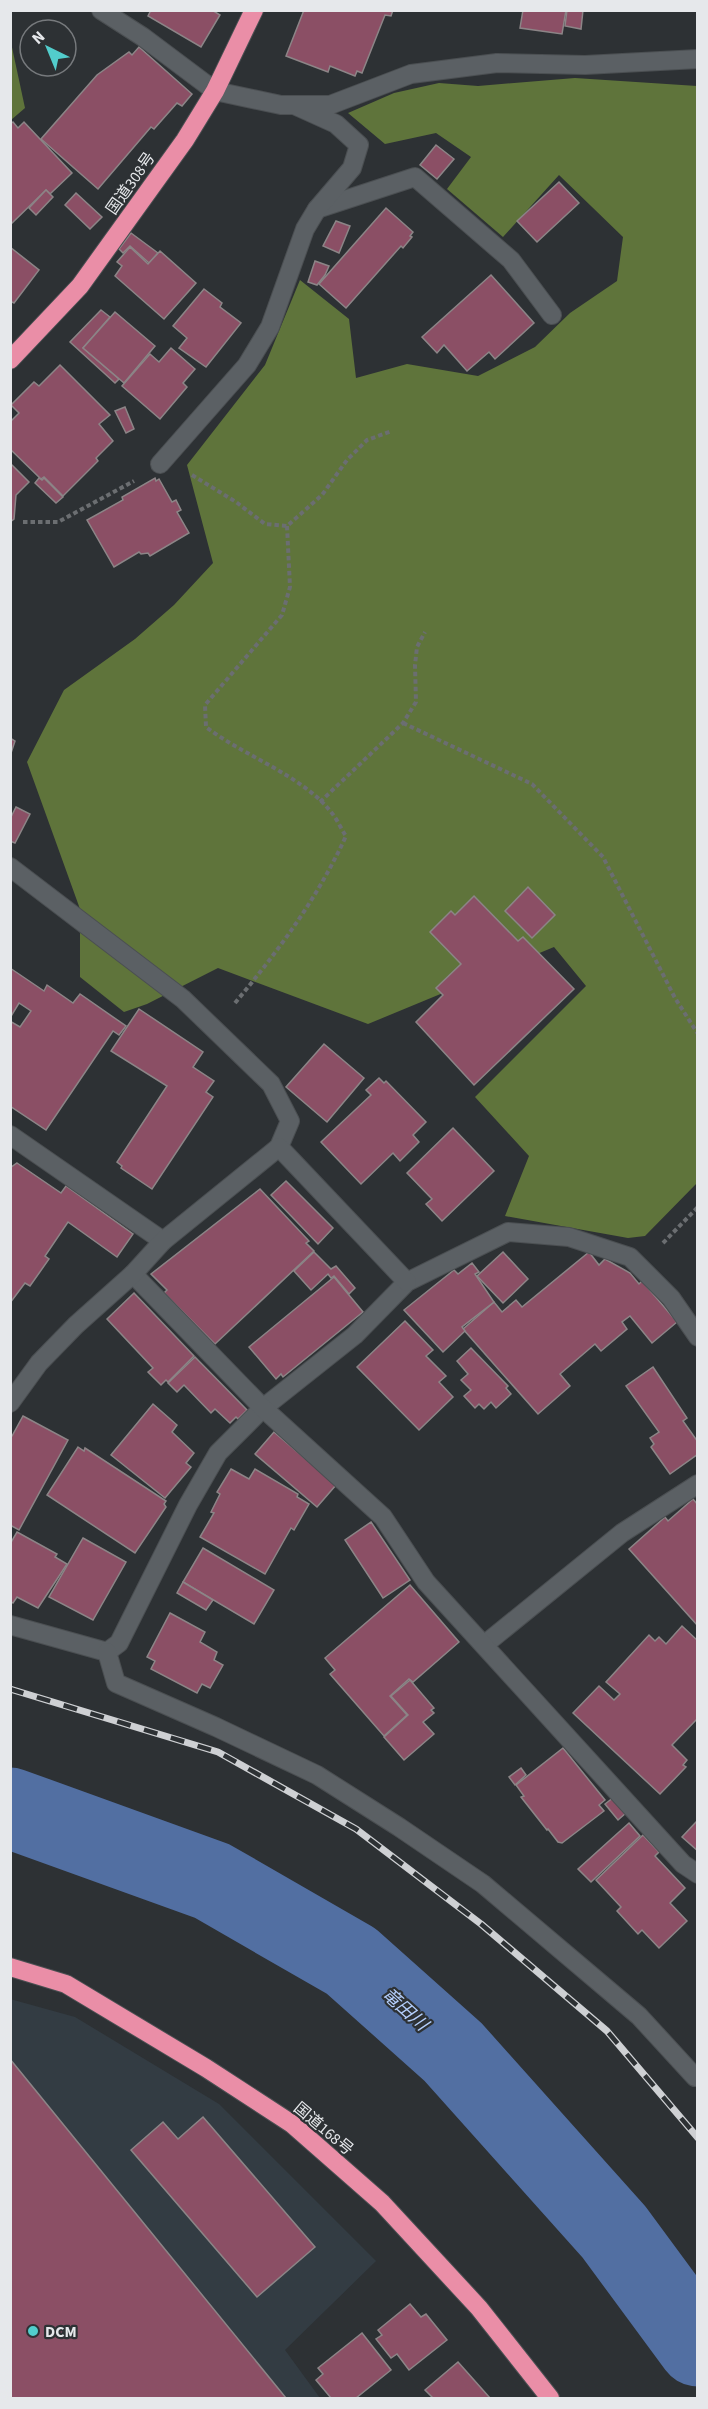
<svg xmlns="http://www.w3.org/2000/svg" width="708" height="2409" viewBox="0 0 708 2409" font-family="'Source Sans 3','Noto Sans JP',sans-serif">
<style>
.built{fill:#333c43}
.forest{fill:#5f743b}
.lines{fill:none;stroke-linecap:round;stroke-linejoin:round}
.river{stroke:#526fa2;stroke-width:81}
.building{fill:#8b4f65;stroke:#8c8587;stroke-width:1.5}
.lane-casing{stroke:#4b4f52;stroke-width:20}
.street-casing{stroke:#4b4f52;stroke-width:20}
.highway-casing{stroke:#4b4f52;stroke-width:20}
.path{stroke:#6b6e71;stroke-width:4;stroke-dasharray:4.5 3;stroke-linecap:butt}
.lane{stroke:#5b6064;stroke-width:18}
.street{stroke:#5b6064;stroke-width:18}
.highway{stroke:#ea8ea7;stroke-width:18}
.rail-casing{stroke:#ced0d3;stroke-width:7}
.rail{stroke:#2d3134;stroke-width:4.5;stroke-dasharray:14;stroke-linecap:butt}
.poi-dot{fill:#52cdcc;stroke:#2d3134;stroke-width:2}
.labels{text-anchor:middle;stroke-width:4.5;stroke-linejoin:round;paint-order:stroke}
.street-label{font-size:16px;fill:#e6e8eb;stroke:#2d3134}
.poi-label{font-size:16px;font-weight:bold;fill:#e6e8eb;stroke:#2d3134;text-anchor:start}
.water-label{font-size:18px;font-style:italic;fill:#b3cefb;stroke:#2d3134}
</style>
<rect width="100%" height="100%" fill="#2d3134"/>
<!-- built -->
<polygon class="built" points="10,1999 75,2017 219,2104 376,2261 285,2350 320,2398 11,2398"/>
<!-- forest -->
<g class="forest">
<polygon points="10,38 25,108 11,120 10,120"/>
<polygon points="575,78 697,86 697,1183 645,1236 628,1238 505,1216 529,1156 475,1097 586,986 554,947 368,1024 218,968 147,1004 124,1012 80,977 80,909 27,762 64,690 135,639 174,605 213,563 187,465 265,365 300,280 349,319 356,378 407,364 478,376 535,347 570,313 617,281 623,237 559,175 503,237 447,189 471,157 436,133 385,144 348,113 394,93 439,83 478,86"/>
</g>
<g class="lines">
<!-- river -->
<polyline class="river" points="10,1808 212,1881 351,1961 453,2052 614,2232 698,2346"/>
</g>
<!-- building -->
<g class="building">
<polygon points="151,10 212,10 220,15 201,47 148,16"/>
<polygon points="304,10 393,10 391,16 385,15 362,73 357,71 355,76 330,66 328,72 286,56"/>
<polygon points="523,10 566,10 562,34 520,28"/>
<polygon points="567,10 583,10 581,29 565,26"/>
<polygon points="139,47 192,94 182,106 177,103 154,129 151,127 98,189 41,139 97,75 129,52 132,55"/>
<polygon points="13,122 18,128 24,122 72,173 50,194 46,190 10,225 10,124"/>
<polygon points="436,145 454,159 437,179 420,165"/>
<polygon points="559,182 579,203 537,242 517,221"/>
<polygon points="46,190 53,197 36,215 29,208"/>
<polygon points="76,193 102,217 90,229 65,205"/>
<polygon points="386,208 413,232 410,236 412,237 403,248 401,246 346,308 319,284"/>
<polygon points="336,221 350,226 339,253 323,246"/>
<polygon points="131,233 158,253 149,263 130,246 123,253 119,249"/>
<polygon points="10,247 39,270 14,303 10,301"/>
<polygon points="130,247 148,264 160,251 196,283 164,319 115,276 122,266 117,262"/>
<polygon points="315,261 329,266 325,275 317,285 308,282"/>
<polygon points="491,275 534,323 495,359 489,352 467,371 444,345 437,353 422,337"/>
<polygon points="204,289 222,303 220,307 241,323 206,367 179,348 187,338 173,326"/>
<polygon points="101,310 110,317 83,348 119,379 115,383 70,342"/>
<polygon points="115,312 155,346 124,383 83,348"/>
<polygon points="171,348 195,369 183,383 187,387 160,419 122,386 150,354 159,362"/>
<polygon points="60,365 110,415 99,424 113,441 96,458 98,461 63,496 44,477 41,479 10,449 10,422 19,413 11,405 34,382 39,386"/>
<polygon points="125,407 134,429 126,433 115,411"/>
<polygon points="10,463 29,482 16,495 14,519 10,522"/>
<polygon points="39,478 42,480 44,478 63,497 56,503 35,483"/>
<polygon points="155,478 156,481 159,479 172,502 176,500 181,510 177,512 189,533 150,556 148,553 141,554 139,552 114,567 87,520 123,500 122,497"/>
<polygon points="10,738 15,741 10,756"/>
<polygon points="16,807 30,814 15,843 10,841 10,819"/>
<polygon points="528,887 555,915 532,938 505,911"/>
<polygon points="474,896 518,941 523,937 574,989 474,1085 416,1022 443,995 436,988 461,964 430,932 451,911 455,915"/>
<polygon points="10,968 44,991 47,985 73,1003 80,994 126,1026 119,1035 113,1031 46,1130 10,1106 10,1021 20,1027 31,1011 19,1003 10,1018"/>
<polygon points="139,1009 203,1052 193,1067 214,1081 206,1092 213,1097 152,1189 121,1168 122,1166 117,1162 167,1086 111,1051"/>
<polygon points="324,1044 364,1078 327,1122 286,1087"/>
<polygon points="379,1078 384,1083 386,1081 426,1122 413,1135 419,1142 400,1161 393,1153 361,1184 321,1142 371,1095 366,1090"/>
<polygon points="453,1128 494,1171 442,1221 426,1204 432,1199 407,1173"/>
<polygon points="17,1163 61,1193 66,1186 133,1234 117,1257 68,1222 45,1256 49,1259 30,1286 25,1283 10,1303 10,1168"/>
<polygon points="286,1181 333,1228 318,1244 271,1195"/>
<polygon points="260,1189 309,1241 306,1243 314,1251 215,1344 164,1293 167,1290 151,1274"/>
<polygon points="314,1252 331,1269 336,1266 355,1288 349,1294 334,1276 331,1278 328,1274 311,1290 294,1271"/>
<polygon points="503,1252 528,1279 503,1303 477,1276"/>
<polygon points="589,1252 599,1265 605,1259 630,1273 639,1284 642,1281 677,1322 652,1343 630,1316 622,1322 627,1329 601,1351 595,1344 560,1374 570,1386 538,1414 463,1329 494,1302 502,1312 516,1300 522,1307"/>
<polygon points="472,1263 479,1272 475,1274 494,1302 462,1327 465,1331 443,1352 404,1310 454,1270 458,1274"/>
<polygon points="334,1277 363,1312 283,1377 281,1374 276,1379 249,1347"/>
<polygon points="134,1293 194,1356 168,1382 166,1380 161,1385 148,1372 153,1368 107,1319"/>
<polygon points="405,1321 433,1350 426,1356 446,1376 439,1382 453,1397 419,1430 357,1367"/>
<polygon points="471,1348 508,1386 506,1388 511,1394 496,1408 491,1402 484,1409 479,1404 475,1408 464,1396 471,1390 461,1380 468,1374 457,1361"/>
<polygon points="195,1357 247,1410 238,1419 236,1417 230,1423 215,1409 211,1413 184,1385 177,1392 168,1383"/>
<polygon points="653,1367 687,1418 683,1421 698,1442 698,1454 670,1474 651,1447 654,1444 650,1438 659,1432 626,1386"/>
<polygon points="153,1404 177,1425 172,1432 194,1453 186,1463 191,1467 165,1498 111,1455"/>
<polygon points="23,1416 68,1440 19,1530 10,1525 10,1436 12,1436"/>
<polygon points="274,1432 336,1485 317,1507 255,1454"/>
<polygon points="78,1447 84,1451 85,1448 166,1501 164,1504 166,1507 135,1553 47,1495"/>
<polygon points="231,1469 249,1479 255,1469 298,1494 297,1497 309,1504 294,1530 291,1528 265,1574 200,1537 214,1513 211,1512 220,1494 217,1492"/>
<polygon points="693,1499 698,1505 698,1626 629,1549 665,1517 668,1521"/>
<polygon points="371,1522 410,1580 383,1598 345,1540"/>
<polygon points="17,1532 57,1554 55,1557 67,1564 38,1608 17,1597 13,1603 10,1601 10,1544"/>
<polygon points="83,1538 126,1562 93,1620 49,1597"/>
<polygon points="203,1548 274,1590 254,1624 183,1582"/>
<polygon points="183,1582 213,1600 206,1610 177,1593"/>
<polygon points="410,1585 459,1642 413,1682 409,1679 390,1696 407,1715 384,1736 330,1674 335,1670 325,1658"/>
<polygon points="170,1613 205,1632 200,1642 217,1652 214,1660 223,1665 210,1688 202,1684 197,1693 151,1669 155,1661 147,1657"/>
<polygon points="682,1626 698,1641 698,1718 672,1745 687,1760 683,1765 686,1767 660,1794 573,1713 599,1686 614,1700 620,1694 606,1682 649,1635 655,1641 659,1637 666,1644"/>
<polygon points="410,1680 434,1708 431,1710 434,1713 423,1722 434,1734 404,1760 384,1737 408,1715 391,1696"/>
<polygon points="563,1748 605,1800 599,1805 604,1811 562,1843 558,1842 548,1829 547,1830 521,1797 524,1796 516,1785"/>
<polygon points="521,1768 526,1775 515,1785 509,1777"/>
<polygon points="614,1797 626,1813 618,1820 605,1804"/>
<polygon points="698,1820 698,1851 682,1837"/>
<polygon points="629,1823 640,1836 591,1882 578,1869"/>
<polygon points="643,1835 659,1852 655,1856 685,1888 670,1903 687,1921 659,1948 642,1930 638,1934 617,1911 621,1907 596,1880"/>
<polygon points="10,2059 286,2398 10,2398"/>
<polygon points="203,2117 315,2247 257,2297 131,2150 163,2122 178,2139"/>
<polygon points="410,2304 421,2317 426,2314 447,2340 409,2370 397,2354 391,2358 376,2339 382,2335 378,2330"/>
<polygon points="362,2333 391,2370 356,2398 331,2398 316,2380 323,2374 318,2368"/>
<polygon points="458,2362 490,2398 433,2398 425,2390"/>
</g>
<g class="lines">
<!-- lane casing -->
<g class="lane-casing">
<g id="lane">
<polyline points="101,10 143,37 215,91"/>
<polyline points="317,209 415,177 511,260 552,315"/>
<polyline points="160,464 247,365 270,327 305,229 317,209 352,168 359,145 336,124 294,105"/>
<polyline points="10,867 183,999 271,1084 290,1121 279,1147"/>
<polyline points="10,1625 107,1652 119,1643 188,1505 218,1453 263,1408 355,1335 407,1282 508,1232 569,1237 630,1257 671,1298 698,1337"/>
<polyline points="484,1645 622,1533 698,1484"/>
<polyline points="107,1652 116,1683 216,1727 317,1775 399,1827 483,1884 639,2016 695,2077 698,2076"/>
</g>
</g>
<!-- street casing -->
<g class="street-casing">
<g id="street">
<polyline points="215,91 281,105 330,105 411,74 497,63 585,65 698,59"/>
<polyline points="10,1135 163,1241"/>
<polyline points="133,1274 263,1408 383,1517 426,1582 683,1864 698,1874"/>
<polyline points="10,1403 39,1363 76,1325 133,1274 163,1241 279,1147 407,1282"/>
</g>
</g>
<!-- highway casing -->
<g class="highway-casing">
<g id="highway">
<polyline points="10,360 80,286 185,140 215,91 254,10"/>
<polyline points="10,1967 66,1984 206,2068 292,2124 382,2203 479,2308 550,2398"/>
</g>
</g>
<!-- path -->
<g class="path">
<polyline points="192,475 236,502 265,524 287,526 322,495 347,460 367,440 392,431"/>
<polyline points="23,522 58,522 134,481"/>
<polyline points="403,723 532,784 603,857 675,998 698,1034"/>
<polyline points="320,802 403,723 416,702 415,665 417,647 425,632"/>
<path d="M235 1003C279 950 317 899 346 836 341 829 337 819 331 812 303 776 244 756 206 727L205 705 282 615 290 587 287 526"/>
<polyline points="663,1243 698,1207"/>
</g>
<!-- lane -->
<use href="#lane" class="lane"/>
<!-- street -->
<use href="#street" class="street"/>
<!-- highway -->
<use href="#highway" class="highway"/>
<!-- rail casing -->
<g class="rail-casing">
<polyline id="rail" points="10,1689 218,1752 356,1829 481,1924 607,2031 698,2138"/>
</g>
<!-- rail -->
<use href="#rail" class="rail"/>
</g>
<!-- markers -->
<circle class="poi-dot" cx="33" cy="2331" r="6"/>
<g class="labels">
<!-- street labels -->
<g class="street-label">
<text transform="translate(130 183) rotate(-55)" y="6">国道308号</text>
<text transform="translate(324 2128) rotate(40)" y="6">国道168号</text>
</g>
<!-- poi labels -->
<g class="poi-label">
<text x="45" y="2337">DCM</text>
</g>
<!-- water labels -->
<g class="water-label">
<text transform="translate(405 2009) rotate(42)" y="6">竜田川</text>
</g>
</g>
<!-- border -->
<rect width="708" height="2409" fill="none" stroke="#e6e8eb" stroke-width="24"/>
<!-- north arrow -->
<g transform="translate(48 48) rotate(317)"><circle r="28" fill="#2d3134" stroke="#777a7d" stroke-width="1.5"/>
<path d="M0-4.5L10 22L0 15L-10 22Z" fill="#52cdcc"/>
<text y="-9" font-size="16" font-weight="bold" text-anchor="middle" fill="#e6e8eb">N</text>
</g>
</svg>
